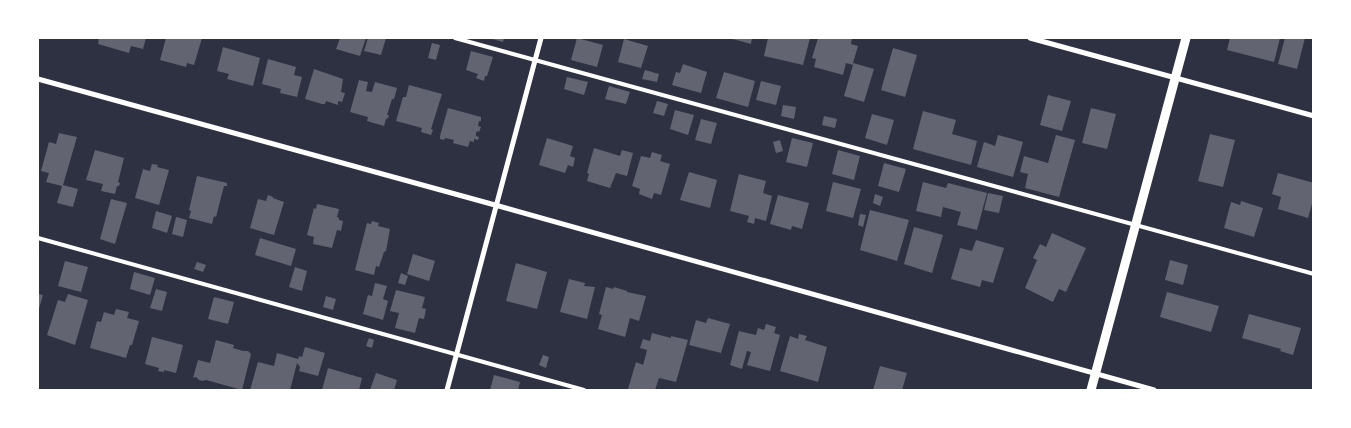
<svg xmlns="http://www.w3.org/2000/svg" width="1351" height="428" viewBox="0 0 1351 428" font-family="'Archivo Narrow',sans-serif">
<style>
.building{fill:#626471}
.lines{fill:none;stroke-linecap:round;stroke-linejoin:round}
.service{stroke:#fff;stroke-width:4}
.minor{stroke:#fff;stroke-width:5}
.tertiary{stroke:#fff;stroke-width:9}
</style>
<rect width="100%" height="100%" fill="#2d3142"/>
<!-- building -->
<g class="building">
<polygon points="99,38 146,38 143,49 131,46 129,53 98,44"/>
<polygon points="166,38 202,38 194,65 187,63 186,67 160,60"/>
<polygon points="340,38 366,38 360,56 336,49"/>
<polygon points="368,38 386,38 381,55 364,51"/>
<polygon points="489,38 504,38 503,42"/>
<polygon points="577,38 603,45 597,67 571,60"/>
<polygon points="729,38 752,38 751,44"/>
<polygon points="768,38 810,38 803,65 764,56"/>
<polygon points="818,38 852,38 851,44 858,46 853,63 874,69 864,102 844,96 853,65 846,63 843,75 814,67 816,59 812,58"/>
<polygon points="1230,38 1280,38 1274,62 1227,50"/>
<polygon points="1285,38 1305,38 1297,69 1278,64"/>
<polygon points="624,39 648,46 641,68 618,62"/>
<polygon points="432,43 440,45 436,60 428,58"/>
<polygon points="223,47 260,58 253,86 227,79 229,74 217,71"/>
<polygon points="893,48 917,55 905,97 881,90"/>
<polygon points="471,51 493,57 487,76 485,76 484,81 476,78 478,74 466,70"/>
<polygon points="268,59 296,67 294,75 302,77 297,97 280,93 281,89 262,84"/>
<polygon points="683,64 707,72 701,93 672,85 676,72 680,73"/>
<polygon points="314,69 343,79 341,92 345,93 342,102 338,101 338,105 326,101 325,104 322,104 305,99"/>
<polygon points="645,70 659,74 657,82 642,79"/>
<polygon points="724,72 755,81 748,107 716,98"/>
<polygon points="567,77 588,82 584,95 564,89"/>
<polygon points="359,80 368,82 366,91 372,92 375,82 397,88 394,99 392,99 387,115 389,115 388,118 386,119 384,126 367,121 368,117 350,112"/>
<polygon points="761,81 781,86 776,105 756,100"/>
<polygon points="409,85 442,94 431,129 433,130 431,135 421,132 422,128 396,121 403,97 406,97"/>
<polygon points="609,86 630,92 626,104 605,99"/>
<polygon points="1048,95 1071,101 1062,131 1040,125"/>
<polygon points="657,101 668,104 664,116 653,113"/>
<polygon points="783,105 796,107 794,119 781,116"/>
<polygon points="448,108 481,117 481,121 479,121 478,126 481,127 479,132 477,131 476,133 476,136 479,137 478,140 474,139 474,142 470,141 468,147 453,143 454,140 445,138 444,140 440,139 440,136"/>
<polygon points="1091,108 1116,114 1107,149 1082,143"/>
<polygon points="675,110 694,115 688,135 670,129"/>
<polygon points="923,111 956,120 952,134 977,141 971,165 913,149"/>
<polygon points="872,114 894,120 887,145 865,138"/>
<polygon points="824,116 837,119 835,128 822,125"/>
<polygon points="701,119 717,123 711,144 695,140"/>
<polygon points="59,133 77,137 63,185 78,189 73,207 57,203 62,186 46,182 49,173 41,171 49,142 56,144"/>
<polygon points="1210,134 1235,140 1223,187 1198,181"/>
<polygon points="998,135 1023,142 1013,177 977,167 984,142 995,146"/>
<polygon points="1056,135 1075,140 1059,197 1025,188 1028,174 1020,172 1024,156 1048,163"/>
<polygon points="547,138 573,146 570,156 575,158 573,167 568,165 565,173 539,165"/>
<polygon points="792,138 813,143 807,167 786,162"/>
<polygon points="780,140 783,151 776,153 773,142"/>
<polygon points="594,148 620,156 622,150 633,153 627,176 616,173 610,188 587,181 589,174 587,173"/>
<polygon points="95,150 124,158 118,182 120,183 119,186 117,186 115,194 101,191 103,184 86,180"/>
<polygon points="838,150 860,156 854,180 832,174"/>
<polygon points="652,152 662,155 660,161 670,164 661,195 654,193 652,199 639,194 640,189 632,186 641,156 650,158"/>
<polygon points="884,163 906,169 899,192 878,186"/>
<polygon points="152,164 158,165 157,167 169,170 159,205 135,198 143,169 150,171"/>
<polygon points="689,172 717,180 710,208 680,200"/>
<polygon points="1278,173 1314,183 1314,205 1312,204 1308,218 1278,209 1281,197 1272,194"/>
<polygon points="739,174 766,181 763,193 772,196 766,221 755,218 754,224 747,222 749,216 730,211"/>
<polygon points="197,176 227,183 227,186 224,186 216,217 214,216 212,224 189,218 191,211 189,210"/>
<polygon points="833,182 861,189 853,218 826,211"/>
<polygon points="923,182 946,188 948,183 987,193 977,230 957,225 961,212 943,207 941,217 916,211"/>
<polygon points="988,193 1003,196 999,213 984,210"/>
<polygon points="875,194 883,197 880,206 873,203"/>
<polygon points="268,195 273,197 273,198 284,202 274,235 250,228 258,199 266,201"/>
<polygon points="778,195 809,203 802,229 792,226 791,230 770,224"/>
<polygon points="111,199 127,203 115,244 100,239"/>
<polygon points="1241,201 1263,208 1254,237 1224,228 1231,202 1240,205"/>
<polygon points="317,204 339,209 337,217 339,218 339,220 343,221 341,231 337,230 332,248 313,244 314,237 307,235 314,208 316,209"/>
<polygon points="870,210 909,220 897,261 860,250"/>
<polygon points="156,211 172,216 167,233 152,228"/>
<polygon points="860,214 866,215 863,227 858,225"/>
<polygon points="176,217 187,220 183,237 172,234"/>
<polygon points="372,221 379,223 378,226 390,229 386,251 384,252 379,267 376,266 374,275 355,270 367,223 371,224"/>
<polygon points="914,227 943,235 932,273 904,264"/>
<polygon points="1052,233 1086,248 1066,292 1059,289 1053,302 1025,288 1037,260 1033,258 1040,244 1046,247"/>
<polygon points="260,238 296,249 291,266 255,255"/>
<polygon points="976,240 1004,248 993,283 982,280 980,287 951,279 960,248 972,251"/>
<polygon points="413,254 435,261 429,281 407,274"/>
<polygon points="1170,260 1188,265 1183,285 1165,280"/>
<polygon points="65,261 88,267 81,292 58,286"/>
<polygon points="197,262 206,265 203,272 194,269"/>
<polygon points="516,263 547,272 537,309 506,301"/>
<polygon points="295,267 307,271 302,291 289,287"/>
<polygon points="134,272 155,278 150,295 130,289"/>
<polygon points="401,273 408,276 405,285 398,283"/>
<polygon points="569,279 585,283 584,286 595,287 587,319 560,312"/>
<polygon points="375,283 387,286 383,299 388,301 383,320 363,314 368,295 372,296"/>
<polygon points="606,287 613,289 614,287 627,291 627,292 646,296 639,321 630,318 625,337 598,329 602,315 599,314"/>
<polygon points="156,289 167,292 162,311 150,308"/>
<polygon points="396,290 425,297 422,308 426,309 424,319 419,318 415,333 395,328 399,313 390,311"/>
<polygon points="1167,292 1219,306 1211,332 1160,317"/>
<polygon points="38,294 43,295 38,312"/>
<polygon points="68,294 88,300 75,345 47,335 58,300 65,302"/>
<polygon points="326,296 336,299 333,310 323,307"/>
<polygon points="214,297 234,302 228,324 208,319"/>
<polygon points="116,309 129,312 127,318 139,321 132,345 130,345 126,358 90,348 97,321 101,322 104,312 114,315"/>
<polygon points="1249,314 1301,328 1293,355 1280,351 1281,349 1242,338"/>
<polygon points="708,318 730,324 721,353 689,345 696,320 706,323"/>
<polygon points="766,324 776,327 774,333 780,335 770,371 747,365 751,352 747,351 742,369 730,365 739,331 756,335 758,328 764,330"/>
<polygon points="652,333 671,338 671,336 688,340 676,382 659,378 655,390 635,390 628,389 636,362 643,365 645,358 647,350 640,348 643,339 650,341"/>
<polygon points="799,334 807,336 805,340 827,347 818,382 780,371 790,336 798,339"/>
<polygon points="152,337 183,345 176,373 164,370 164,372 158,371 159,368 145,364"/>
<polygon points="369,338 374,340 372,348 366,346"/>
<polygon points="216,340 234,345 233,348 243,351 248,351 251,354 242,390 206,380 203,381 199,380 196,377 193,378 198,360 210,363"/>
<polygon points="305,347 325,353 318,376 299,371 300,367 297,363 290,390 250,390 258,362 274,366 277,353 298,359 299,356 302,357"/>
<polygon points="543,355 549,357 546,368 539,365"/>
<polygon points="880,366 907,373 902,390 873,390"/>
<polygon points="328,368 362,378 359,390 322,390"/>
<polygon points="376,373 397,380 394,390 370,390"/>
<polygon points="494,375 520,382 518,390 490,390"/>
</g>
<g class="lines">
<!-- service -->
<g class="service">
<polyline points="455,38 1314,274"/>
<polyline points="38,238 584,390"/>
</g>
<!-- minor -->
<g class="minor">
<polyline points="1030,38 1314,116"/>
<polyline points="38,79 495,205 1154,390"/>
<polyline points="447,390 541,38"/>
</g>
<!-- tertiary -->
<polyline class="tertiary" points="1091,390 1186,38"/>
</g>
<!-- border -->
<rect width="1351" height="428" fill="none" stroke="#ffffff" stroke-width="78"/>
</svg>
